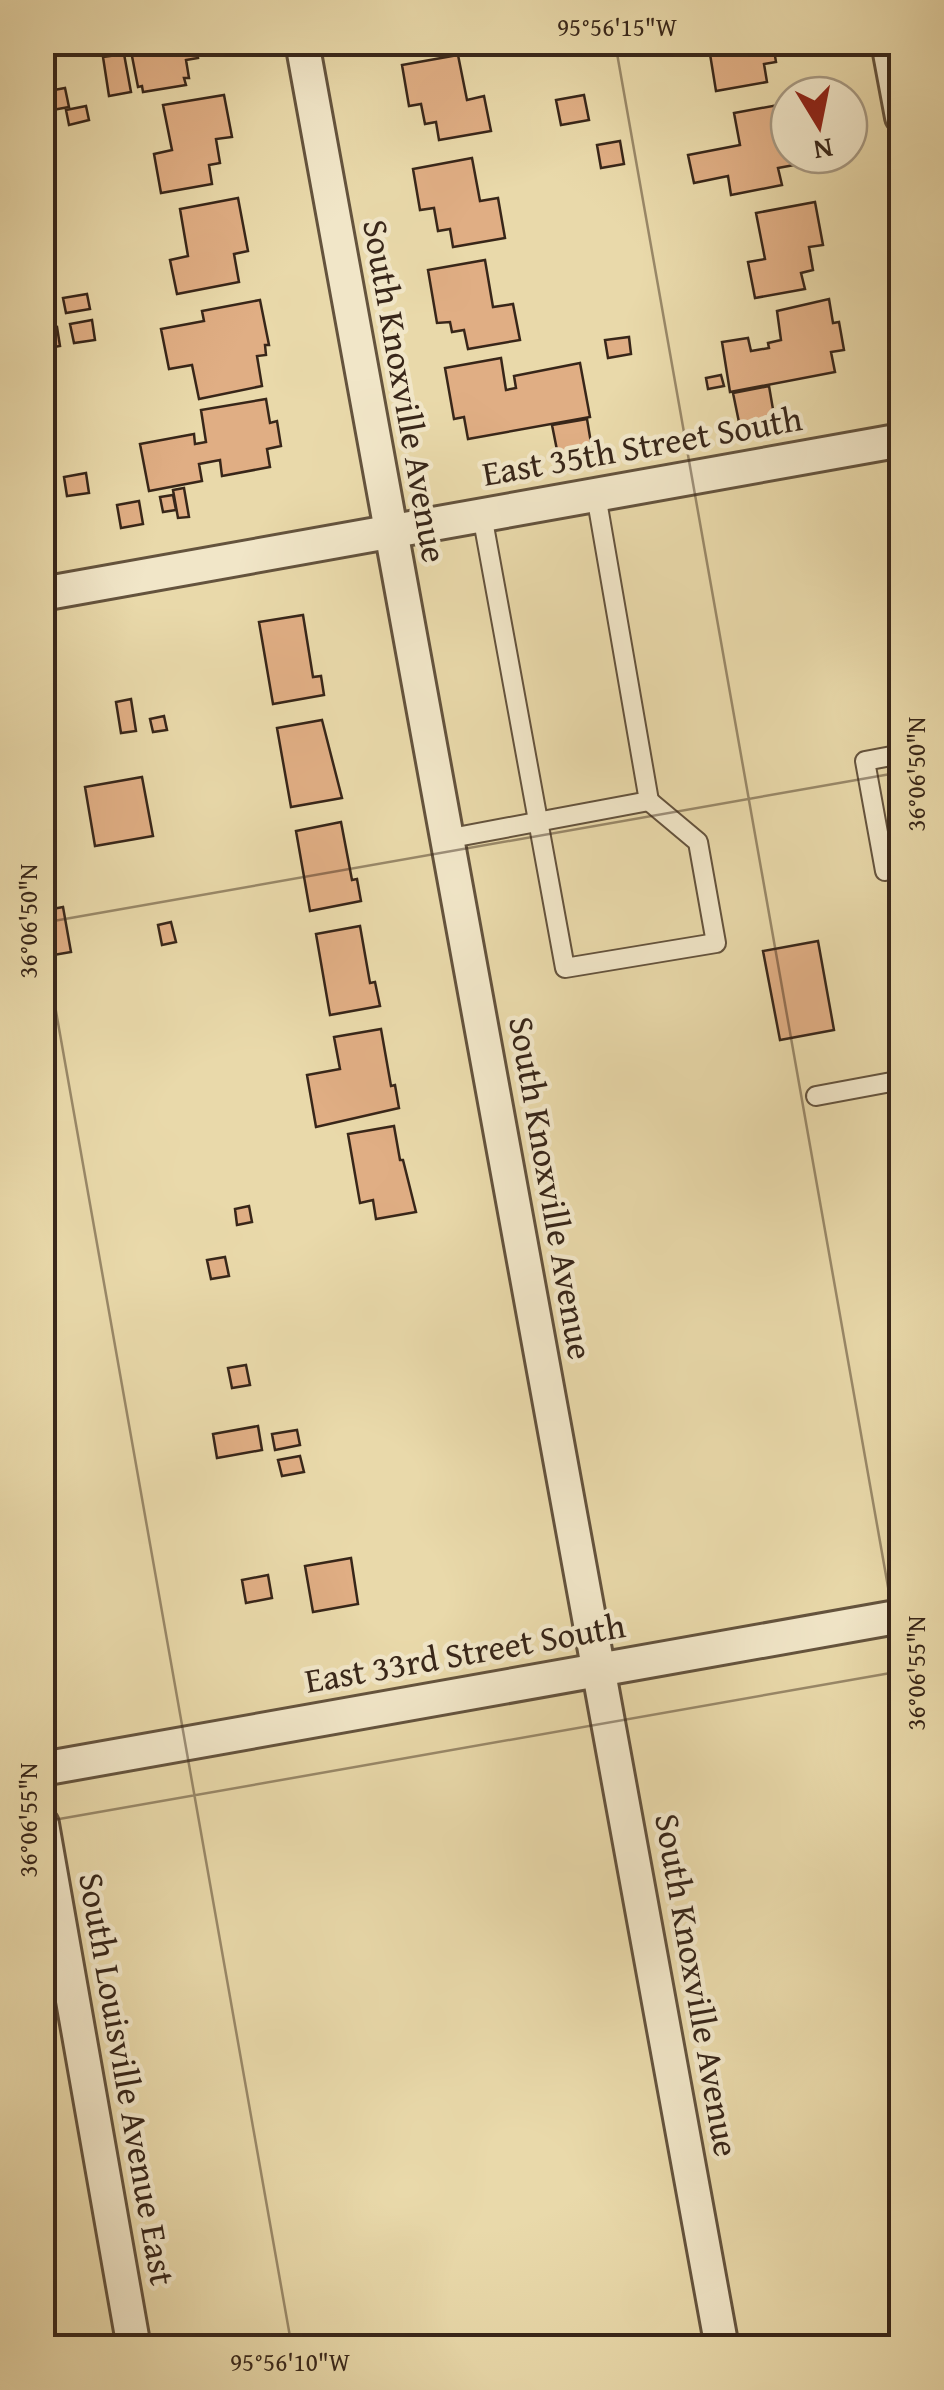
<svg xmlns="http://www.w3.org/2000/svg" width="944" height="2390" viewBox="0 0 944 2390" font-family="'Gentium Book Plus',serif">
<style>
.building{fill:#e0ae84;stroke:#382619;stroke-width:2.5}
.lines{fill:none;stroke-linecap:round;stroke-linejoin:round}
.service-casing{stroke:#64533d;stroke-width:22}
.minor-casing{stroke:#64533d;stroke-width:38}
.service{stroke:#f1e6c8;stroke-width:18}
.minor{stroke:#f1e6c8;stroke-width:32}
.ticks{fill:none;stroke:#382619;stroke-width:2.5;stroke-opacity:0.45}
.labels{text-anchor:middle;stroke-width:9;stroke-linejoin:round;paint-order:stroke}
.street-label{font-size:35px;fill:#382619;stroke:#f1e6c8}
.neatline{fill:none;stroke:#382619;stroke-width:4}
.ticks-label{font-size:25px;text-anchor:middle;fill:#382619}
</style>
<rect width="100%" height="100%" fill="#e9d9aa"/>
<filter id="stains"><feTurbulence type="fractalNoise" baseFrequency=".002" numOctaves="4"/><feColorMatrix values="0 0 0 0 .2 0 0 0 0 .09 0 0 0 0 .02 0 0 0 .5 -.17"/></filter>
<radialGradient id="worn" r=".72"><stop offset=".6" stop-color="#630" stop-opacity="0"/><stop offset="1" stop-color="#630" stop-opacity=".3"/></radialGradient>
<!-- building -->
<g class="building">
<polygon points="148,42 209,42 209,44 196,46 198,58 186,60 189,78 184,78 186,85 143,92 142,86 138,87 131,51 149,48"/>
<polygon points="727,42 785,42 786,47 774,50 776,62 764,64 767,82 716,91 710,54 729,51"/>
<polygon points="124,54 131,92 109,96 103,57"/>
<polygon points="458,55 467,100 484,96 491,131 439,140 436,122 425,124 421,104 409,106 402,65"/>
<polygon points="65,88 69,107 47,111 43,92"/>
<polygon points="224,95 232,137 216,139 220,163 209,165 212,184 161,193 154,154 172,150 163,105"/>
<polygon points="584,95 589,120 561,125 556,100"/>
<polygon points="789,103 789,155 803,155 805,163 778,168 782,185 731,195 728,176 694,183 688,155 740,145 734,113"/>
<polygon points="86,106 89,120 69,125 66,110"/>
<polygon points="620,141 624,164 601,168 597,145"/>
<polygon points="472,158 480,201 498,198 505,238 453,247 450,229 438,231 434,208 420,210 413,169"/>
<polygon points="238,198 248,251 234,254 239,282 177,294 170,260 188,256 180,209"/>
<polygon points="815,202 823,245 809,247 813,270 801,273 805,289 755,298 748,262 765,259 756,213"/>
<polygon points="485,260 493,307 513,304 520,340 468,349 464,330 452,332 450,322 437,323 428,270"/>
<polygon points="87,294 90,309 66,313 63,298"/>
<polygon points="829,299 833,323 839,322 844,350 831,352 835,372 730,392 722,342 748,338 751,351 769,348 768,343 781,340 777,311"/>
<polygon points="260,300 269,345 265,345 266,355 257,356 262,386 199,399 192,365 169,369 161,329 204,321 202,311"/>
<polygon points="92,320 95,340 74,343 70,324"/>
<polygon points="57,327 60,346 42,349 42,330"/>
<polygon points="629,337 631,354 608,358 605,340"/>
<polygon points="501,358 506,390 516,388 514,376 580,363 590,417 468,439 464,417 454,419 445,368"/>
<polygon points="721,375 724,386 708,389 706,378"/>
<polygon points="769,386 775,421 740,427 733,393"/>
<polygon points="266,399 270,423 277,421 281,446 267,449 270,467 222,476 220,460 199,464 202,481 149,491 140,444 194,434 195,444 206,442 201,410"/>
<polygon points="587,419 592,449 558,455 552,425"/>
<polygon points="86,473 89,493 67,496 64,477"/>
<polygon points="184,488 189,517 178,518 173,490"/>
<polygon points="173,495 176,510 163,512 160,497"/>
<polygon points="139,501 143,524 121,528 117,505"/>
<polygon points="303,615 313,677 321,676 324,695 273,704 259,622"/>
<polygon points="131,699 136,731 121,733 116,702"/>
<polygon points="164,716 167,730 153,732 150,719"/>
<polygon points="322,720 342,798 291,807 277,728"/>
<polygon points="142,777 153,836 95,846 85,787"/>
<polygon points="341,822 352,880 357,879 361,901 310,911 296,831"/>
<polygon points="63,907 71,952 42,957 42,911"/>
<polygon points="171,922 176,942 162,945 158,925"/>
<polygon points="360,926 370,983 375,982 380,1006 330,1015 316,934"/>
<polygon points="818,941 834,1030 780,1040 763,951"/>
<polygon points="46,1016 51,1044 42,1045 42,1017"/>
<polygon points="381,1029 391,1086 395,1085 399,1108 316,1127 307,1075 340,1069 334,1037"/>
<polygon points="394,1126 400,1160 403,1160 416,1212 376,1219 373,1200 360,1203 348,1134"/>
<polygon points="249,1206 252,1222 237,1225 235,1209"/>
<polygon points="225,1257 229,1276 211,1279 207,1260"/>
<polygon points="246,1365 250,1385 232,1388 228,1368"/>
<polygon points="258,1426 262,1450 217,1458 213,1434"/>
<polygon points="297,1430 300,1445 275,1450 272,1434"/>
<polygon points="300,1456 304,1472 282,1476 278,1460"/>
<polygon points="351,1558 358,1604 313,1612 305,1566"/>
<polygon points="268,1575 272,1598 246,1603 242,1580"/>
</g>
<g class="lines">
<!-- service casing -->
<g class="service-casing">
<g id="service">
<polyline points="482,515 565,968 716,943 698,842 649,801"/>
<polyline points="902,754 865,761 885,871 902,868"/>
<polyline points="446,839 649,801 596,495"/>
<polyline points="816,1096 902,1080"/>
</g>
</g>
<!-- minor casing -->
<g class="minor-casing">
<g id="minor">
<polyline points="302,42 722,2348"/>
<polyline points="888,42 902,117"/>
<polyline points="42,594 902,440"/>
<polyline points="42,1769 902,1616"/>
<polyline points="42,1824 134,2348"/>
</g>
</g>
<!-- service -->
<use href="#service" class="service"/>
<!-- minor -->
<use href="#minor" class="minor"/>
</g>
<!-- ticks -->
<path class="ticks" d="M615 42 902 1666M42 923 902 772M42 932 292 2348M42 1822 902 1671"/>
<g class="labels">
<!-- street labels -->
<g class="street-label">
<text transform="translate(405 391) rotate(80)" y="12">South Knoxville Avenue</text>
<text transform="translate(642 446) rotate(-10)" y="12">East 35th Street South</text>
<text transform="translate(551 1188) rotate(80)" y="12">South Knoxville Avenue</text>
<text transform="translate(465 1653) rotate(-10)" y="12">East 33rd Street South</text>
<text transform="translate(697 1985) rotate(80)" y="12">South Knoxville Avenue</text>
<text transform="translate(127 2079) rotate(80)" y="12">South Louisville Avenue East</text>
</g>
</g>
<!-- margin -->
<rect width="944" height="2390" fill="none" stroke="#e9d9aa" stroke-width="110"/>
<!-- north arrow -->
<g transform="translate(819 125) rotate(170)"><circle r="48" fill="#f1e6c8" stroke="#a79982" stroke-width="2.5"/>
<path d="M0-8L18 38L0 25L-18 38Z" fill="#8f2418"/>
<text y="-15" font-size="28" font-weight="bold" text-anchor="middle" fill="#382619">N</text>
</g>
<rect x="55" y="55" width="834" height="2280" class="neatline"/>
<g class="ticks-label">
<text x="617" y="36">95°56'15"W</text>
<text transform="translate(916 774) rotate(-90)" y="9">36°06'50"N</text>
<text transform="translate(28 921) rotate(-90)" y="9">36°06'50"N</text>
<text transform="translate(916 1673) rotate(-90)" y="9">36°06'55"N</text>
<text transform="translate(28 1820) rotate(-90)" y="9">36°06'55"N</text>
<text x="290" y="2371">95°56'10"W</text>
</g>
<rect width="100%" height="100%" filter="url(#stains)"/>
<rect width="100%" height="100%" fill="url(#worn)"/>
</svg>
